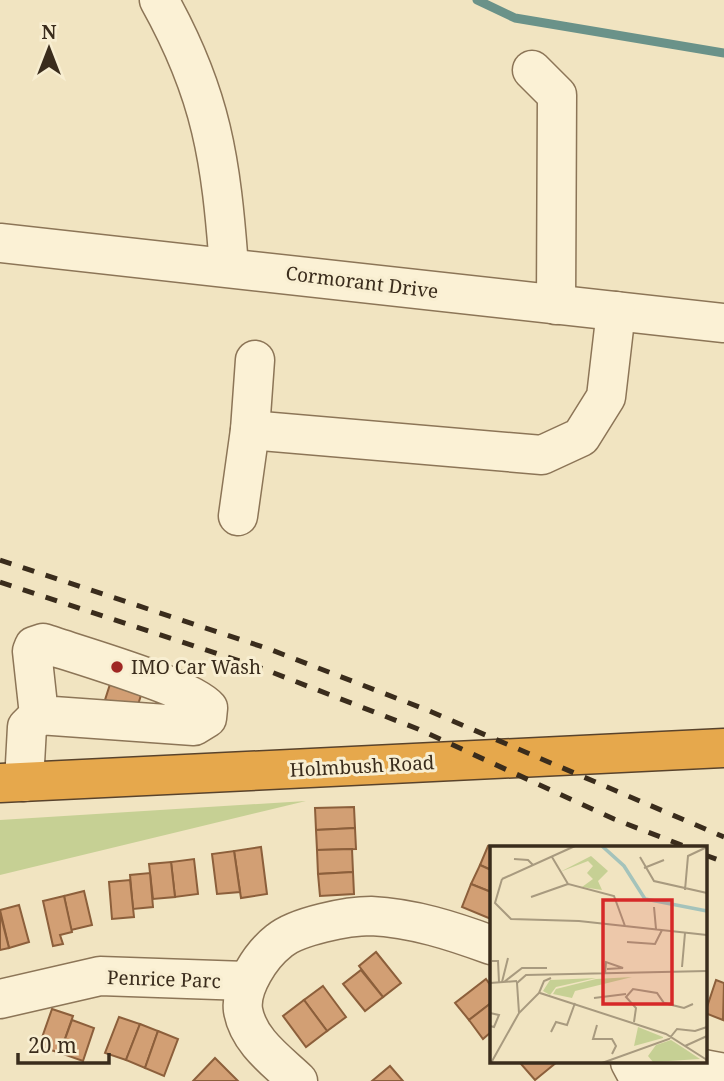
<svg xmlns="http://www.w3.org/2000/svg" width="724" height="1081" viewBox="0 0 724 1081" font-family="'Noto Serif',serif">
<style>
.green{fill:#c6d094}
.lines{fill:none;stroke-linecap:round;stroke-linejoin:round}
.stream{stroke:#6a9289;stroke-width:9}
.building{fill:#d29f74;stroke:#8c5f3b;stroke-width:2}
.minor-casing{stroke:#8c7557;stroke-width:41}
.highway-casing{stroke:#59432c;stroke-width:41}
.minor{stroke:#fbf1d5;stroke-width:38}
.highway{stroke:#e6a84c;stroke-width:38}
.rail{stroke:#3a2c1c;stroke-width:5;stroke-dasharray:12 12;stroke-linecap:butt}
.poi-dot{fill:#9f2723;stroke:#f8eed1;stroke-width:2.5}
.labels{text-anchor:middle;stroke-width:6;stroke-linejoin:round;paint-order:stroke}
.street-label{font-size:19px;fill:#3a2c1c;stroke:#f8eed1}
.poi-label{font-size:19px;fill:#3a2c1c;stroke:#f8eed1;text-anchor:start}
.inset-river{fill:none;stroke:#a4c3bb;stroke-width:3.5}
.inset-road{fill:none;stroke:#a89a7f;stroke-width:2}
.view{fill:#d62828;fill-opacity:0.15;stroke:#d62828;stroke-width:3.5}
.inset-edge{fill:none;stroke:#3a2c1c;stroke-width:3.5}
</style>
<rect width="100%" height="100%" fill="#f1e4c1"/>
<!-- green -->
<polygon class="green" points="306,801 0,875 0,820"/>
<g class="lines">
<!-- stream -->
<polyline class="stream" points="477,0 515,18 724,53"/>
</g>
<!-- building -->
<g class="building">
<polygon points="111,681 142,692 136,711 105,700"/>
<polygon points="354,807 355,828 316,830 315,808"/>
<polygon points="355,828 356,849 317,850 316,830"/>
<polygon points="488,846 494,848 491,848 491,870 480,865"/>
<polygon points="261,847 267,894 241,898 234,851"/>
<polygon points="352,849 353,872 318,874 317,850"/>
<polygon points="234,851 240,892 217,894 212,854"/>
<polygon points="194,859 198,894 175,897 171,862"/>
<polygon points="171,862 175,897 153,899 149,864"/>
<polygon points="480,865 491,870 491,892 471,884"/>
<polygon points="353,872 354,894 320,896 318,874"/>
<polygon points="150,873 153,907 133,909 130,875"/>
<polygon points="130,880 134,917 112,919 109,882"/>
<polygon points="471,884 491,892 491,919 462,907"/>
<polygon points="84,891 92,925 71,930 64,896"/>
<polygon points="64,896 72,932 60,935 63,944 53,946 43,901"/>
<polygon points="19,905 29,942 9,948 0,910"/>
<polygon points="0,913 9,948 0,950"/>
<polygon points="376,952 401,983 383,997 359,966"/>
<polygon points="361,970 383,997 365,1011 343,984"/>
<polygon points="486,979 491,986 491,1003 469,1020 455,1003"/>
<polygon points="716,980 724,983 723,1020 705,1013"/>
<polygon points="323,986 346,1017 327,1031 304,1000"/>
<polygon points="304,1000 327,1031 306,1047 283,1016"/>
<polygon points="491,1003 491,1032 483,1039 469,1020"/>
<polygon points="52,1009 73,1016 60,1053 39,1046"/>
<polygon points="119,1017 140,1024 126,1060 105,1053"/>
<polygon points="72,1020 94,1028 83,1061 60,1053"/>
<polygon points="140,1024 158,1031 145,1068 126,1060"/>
<polygon points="158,1031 178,1039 164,1076 145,1068"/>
<polygon points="215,1058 238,1081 193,1081"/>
<polygon points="524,1062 557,1062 535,1080 521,1064"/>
<polygon points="390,1066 403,1081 372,1081"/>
</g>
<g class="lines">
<!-- minor casing -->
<g class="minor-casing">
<g id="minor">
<path d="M159 0C212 95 221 160 229 267"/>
<polyline points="532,70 557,95 556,305"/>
<polyline points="0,243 724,323"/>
<polyline points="250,430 542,455 581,437 606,397 616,311"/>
<polyline points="238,516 250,430 255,360"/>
<path d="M24 782 27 727 39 715 32 651 34 646 43 643C75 654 191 687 208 708L207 718 194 726 39 715"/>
<polyline points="0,999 100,976 246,981"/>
<path d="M630 1062 637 1075C671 1062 689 1065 724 1073"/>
<path d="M298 1081C277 1061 248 1041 243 1010 240 987 261 955 279 941 297 926 348 916 371 916 413 918 453 931 491 945"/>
</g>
</g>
<!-- highway casing -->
<g class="highway-casing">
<polyline id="highway" points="0,783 724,748"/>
</g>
<!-- minor -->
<use href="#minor" class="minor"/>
<!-- highway -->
<use href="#highway" class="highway"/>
<!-- rail -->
<g class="rail">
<polyline points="0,560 269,649 427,710 724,837"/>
<polyline points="0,582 261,668 418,729 614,819 689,848"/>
<polyline points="705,855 724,862"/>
</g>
</g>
<!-- markers -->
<circle class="poi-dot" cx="117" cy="667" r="7"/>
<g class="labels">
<!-- street labels -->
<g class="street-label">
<text transform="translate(362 282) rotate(7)" y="7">Cormorant Drive</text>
<text transform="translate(362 766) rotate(-3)" y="7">Holmbush Road</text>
<text transform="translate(164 979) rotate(2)" y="7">Penrice Parc</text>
</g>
<!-- poi labels -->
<g class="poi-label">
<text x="131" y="674">IMO Car Wash</text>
</g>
</g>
<!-- overview -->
<g transform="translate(490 846)">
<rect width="217" height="217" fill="#f1e4c1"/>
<path d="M101 10 118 25 108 35 112 44 92 41 103 33 97 27 103 20 98 15 70 26ZM142 131 85 145 82 152 63 148 66 143 106 133ZM106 132 66 141 60 149 53 145 60 134ZM148 181 173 191V192L144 200ZM181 194 195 203 210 213 163 216 158 210 166 199Z" fill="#c6d094"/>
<path class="inset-river" d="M112 0 134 20 155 53 217 65"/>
<path class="inset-road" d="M62 11 78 38 124 50 135 80M150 11 164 35 217 47M24 13 38 14 43 19M154 22 174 14M12 33 5 57 21 73 89 75 217 89M12 33 85 0M195 44 198 10 217 1M41 51 78 38M164 61 166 83M137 96 165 98 172 84M2 115H8L9 136M192 121 195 87M115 128 116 116 133 122 117 123M12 136 18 112M14 136 32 122H57M0 137 27 135M50 147 176 188 217 214M104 152 136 148M0 167 9 169 4 181 0 180M29 167 27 137 36 129 217 125M144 176 146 162 136 151 143 143 167 147 174 157 194 162 203 158M107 179 103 193H122L126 200 122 208M61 186 66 176 77 179 85 157M195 200 217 190M1 217 29 167 49 147 54 135 61 132M112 217 179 193 187 183 205 185 217 181"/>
<path class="view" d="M113 54H182V158H113Z"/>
<rect width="217" height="217" class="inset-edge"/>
</g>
<!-- north arrow -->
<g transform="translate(49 49)" stroke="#f8eed1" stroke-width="5" paint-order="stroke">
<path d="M0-5L12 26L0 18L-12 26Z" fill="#3a2c1c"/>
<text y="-10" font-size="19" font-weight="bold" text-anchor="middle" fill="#3a2c1c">N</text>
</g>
<!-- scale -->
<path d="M18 1053v10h91v-10" fill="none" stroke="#3a2c1c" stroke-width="3.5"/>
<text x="28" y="1053" font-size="21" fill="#3a2c1c" stroke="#f8eed1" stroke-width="5" paint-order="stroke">20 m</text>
</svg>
